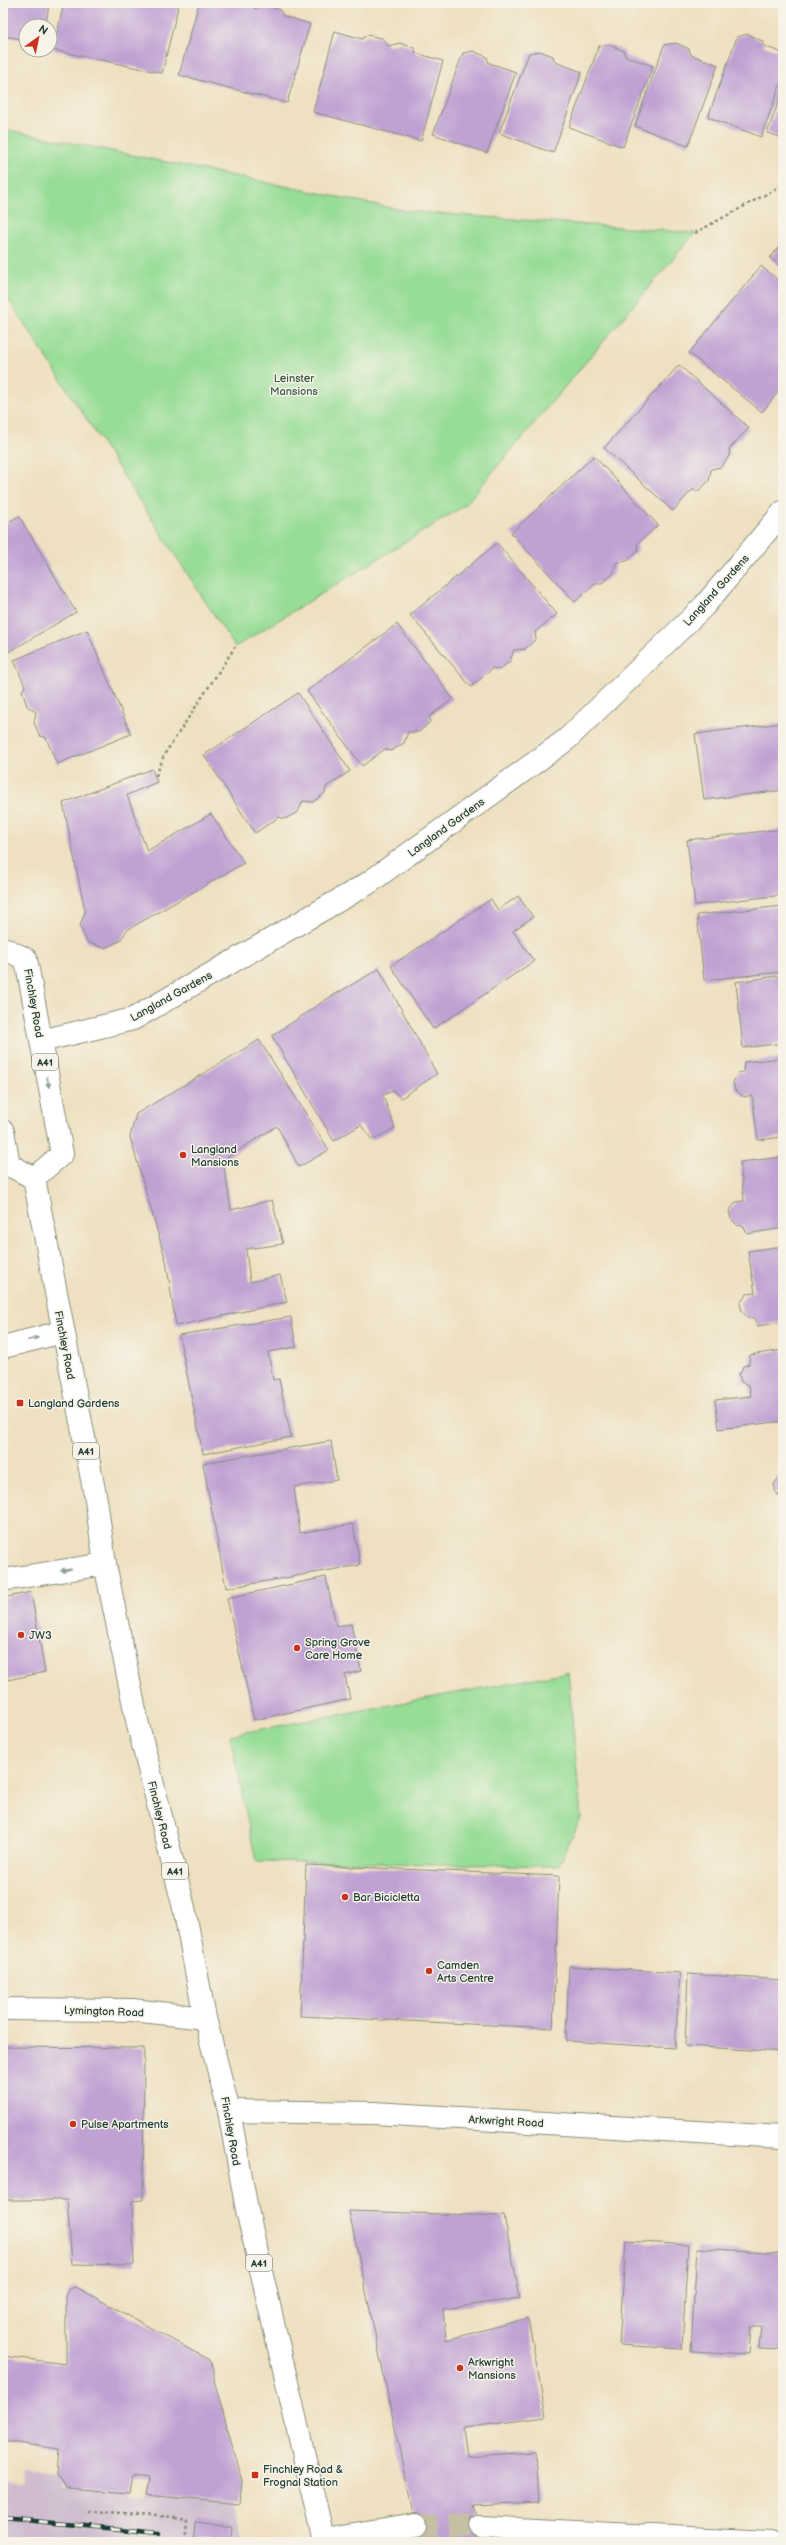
<svg xmlns="http://www.w3.org/2000/svg" width="786" height="2545" viewBox="0 0 786 2545" font-family="'Balsamiq Sans',sans-serif">
<style>
.industrial{fill:#cfbdcf}
.green{fill:#97dd96;stroke:#5b8d65}
.building{fill:#bfa2d3}
.lines{fill:none;stroke-linecap:round;stroke-linejoin:round}
.minor-tunnel{stroke:#c5bfa4;stroke-width:22;stroke-dasharray:22 11;stroke-linecap:butt}
.minor-casing{stroke:#868e7a;stroke-width:24}
.highway-casing{stroke:#868e7a;stroke-width:24}
.path{stroke:#868e7a;stroke-width:2.5;stroke-dasharray:3 3;stroke-linecap:butt}
.minor{stroke:#fff;stroke-width:22}
.highway{stroke:#fff;stroke-width:22}
.rail-casing{stroke:#1f3d34;stroke-width:4.5}
.rail{stroke:#f7f3e8;stroke-width:3;stroke-dasharray:9;stroke-linecap:butt}
.path-bridge{stroke:#868e7a;stroke-width:2.5;stroke-dasharray:3 3;stroke-linecap:butt}
.oneway{fill:#8f9e9a}
.poi-dot{fill:#c8321e;stroke:#f7f3e8;stroke-width:1.5}
.labels{text-anchor:middle;stroke-width:3;stroke-linejoin:round;paint-order:stroke}
.shield{fill:#f7f3e8;stroke:#60746a;stroke-width:1}
.shield-label{font-size:10px;font-weight:bold;fill:#1f3d34}
.park-label{font-size:11px;fill:#375d48;stroke:#f7f3e8}
.street-label{font-size:11px;fill:#1f3d34;stroke:#f7f3e8}
.poi-label{font-size:11px;fill:#1f3d34;stroke:#f7f3e8;text-anchor:start}
</style>
<rect width="100%" height="100%" fill="#f7f3e8"/>
<filter id="ink" filterUnits="userSpaceOnUse"><feTurbulence type="fractalNoise" baseFrequency=".025" numOctaves="2"/><feDisplacementMap in="SourceGraphic" scale="8" xChannelSelector="R" yChannelSelector="G"/><feConvolveMatrix kernelMatrix="1 2 1 2 8 2 1 2 1" color-interpolation-filters="sRGB"/></filter>
<filter id="wash" filterUnits="userSpaceOnUse"><feTurbulence type="fractalNoise" baseFrequency=".012" numOctaves="4" result="noise"/><feDisplacementMap in="SourceGraphic" scale="16" xChannelSelector="R" yChannelSelector="G"/><feGaussianBlur stdDeviation="0.9" result="paint"/><feColorMatrix in="noise" values="0 0 0 0 0 0 0 0 0 0 0 0 0 0 0 0 0 1.4 0 .05"/><feComposite in="paint" operator="in"/></filter>
<g filter="url(#wash)">
<rect width="100%" height="100%" fill="#eee0c0"/>
<!-- industrial -->
<polygon class="industrial" points="24,2471 62,2474 61,2487 234,2504 243,2542 3,2542 3,2483 23,2484"/>
<!-- green -->
<g class="green">
<polygon points="3,129 407,211 695,233 464,506 235,647 9,300 3,294"/>
<polygon points="568,1672 581,1818 558,1866 256,1861 230,1735"/>
</g>
<g id="blocks">
<!-- building -->
<g class="building">
<polygon points="3,3 49,3 46,26 26,26 26,40 3,36"/>
<polygon points="64,3 179,3 162,73 53,50"/>
<polygon points="199,3 251,3 255,9 266,5 280,10 283,16 310,24 287,103 179,75"/>
<polygon points="335,31 362,39 367,35 382,38 388,46 400,43 414,48 416,53 443,61 421,141 313,112"/>
<polygon points="748,34 762,41 764,46 783,53 783,77 761,137 708,117 737,37"/>
<polygon points="676,43 689,49 691,55 718,65 688,146 635,126 664,45"/>
<polygon points="610,45 624,51 625,56 653,66 623,147 569,127 599,46"/>
<polygon points="473,51 487,57 489,63 516,72 487,153 433,134 463,53"/>
<polygon points="540,51 553,56 555,62 582,72 553,153 499,133 529,53"/>
<polygon points="783,90 783,138 767,133"/>
<polygon points="783,242 783,269 770,258"/>
<polygon points="761,266 783,284 783,390 780,390 762,412 689,353"/>
<polygon points="679,365 749,428 729,449 730,455 721,467 711,469 709,481 698,491 692,490 673,511 604,448"/>
<polygon points="594,456 658,525 637,544 638,550 627,561 616,563 613,574 602,583 596,583 575,602 511,533"/>
<polygon points="19,516 76,612 7,653 3,645 3,525"/>
<polygon points="497,543 557,614 535,632 536,639 525,649 514,650 510,661 499,670 493,668 471,687 410,615"/>
<polygon points="397,624 453,699 430,716 430,722 419,732 408,732 404,743 391,751 385,749 362,766 307,691"/>
<polygon points="87,630 131,734 57,764 46,738 40,736 34,723 36,712 27,706 22,691 25,686 14,660"/>
<polygon points="298,693 350,771 326,787 325,793 313,802 303,801 298,812 285,819 279,817 255,833 204,755"/>
<polygon points="783,723 783,790 704,800 695,734"/>
<polygon points="152,769 157,782 127,795 147,851 211,814 244,863 127,930 120,941 104,948 87,942 80,926 85,911 63,803"/>
<polygon points="783,829 783,895 695,905 687,840"/>
<polygon points="518,896 533,917 513,931 534,961 433,1029 391,966 491,899 498,910"/>
<polygon points="783,906 783,972 704,980 697,915"/>
<polygon points="379,969 437,1074 401,1098 393,1091 383,1095 395,1128 372,1140 361,1125 334,1141 272,1036 327,999"/>
<polygon points="783,975 783,1043 743,1048 736,982"/>
<polygon points="259,1040 329,1150 299,1167 277,1126 223,1160 231,1210 272,1200 283,1244 246,1249 250,1282 280,1275 287,1302 176,1326 166,1261 130,1137 136,1114"/>
<polygon points="783,1058 783,1137 758,1140 752,1095 744,1097 735,1090 733,1082 738,1073 743,1072 744,1062"/>
<polygon points="783,1157 783,1228 747,1234 743,1225 738,1226 731,1219 729,1211 736,1202 744,1201 740,1162"/>
<polygon points="783,1246 783,1322 758,1326 754,1318 749,1318 742,1312 740,1303 747,1294 755,1293 748,1251"/>
<polygon points="291,1317 296,1347 268,1352 273,1380 279,1379 291,1437 203,1454 179,1335"/>
<polygon points="783,1350 783,1421 719,1429 715,1400 751,1396 749,1385 741,1382 739,1374 744,1366 749,1364 750,1355"/>
<polygon points="331,1441 337,1480 294,1487 300,1533 353,1524 360,1565 226,1588 203,1463"/>
<polygon points="781,1475 783,1475 783,1499 776,1493 774,1484"/>
<polygon points="326,1577 336,1626 351,1624 361,1671 345,1675 350,1699 254,1720 227,1598"/>
<polygon points="31,1592 45,1672 3,1681 3,1598"/>
<polygon points="306,1865 559,1876 553,2028 300,2016"/>
<polygon points="569,1966 680,1973 675,2048 566,2041"/>
<polygon points="688,1974 783,1980 783,2052 685,2046"/>
<polygon points="3,2047 144,2048 143,2200 132,2201 134,2265 72,2264 67,2200 3,2200"/>
<polygon points="349,2211 504,2216 520,2298 443,2309 446,2340 528,2318 546,2417 463,2428 467,2456 536,2452 539,2502 474,2505 484,2542 419,2542"/>
<polygon points="626,2241 688,2245 682,2349 619,2345"/>
<polygon points="697,2248 783,2253 783,2350 759,2349 761,2327 751,2327 749,2354 691,2351"/>
<polygon points="76,2287 209,2360 214,2369 214,2380 242,2481 240,2504 146,2495 149,2478 132,2476 129,2493 66,2488 57,2475 59,2449 3,2441 3,2356 66,2364 66,2294 69,2289"/>
<polygon points="195,2522 232,2526 230,2542 193,2542"/>
</g>
</g>
</g>
<g filter="url(#ink)">
<use href="#blocks" fill-opacity="0" stroke="#868e7a" stroke-width="1"/>
<g class="lines">
<!-- minor-tunnel -->
<polyline class="minor-tunnel" points="415,2524 480,2527"/>
<!-- minor casing -->
<g class="minor-casing">
<g id="minor">
<polyline points="41,1041 133,1019 367,884 566,740 704,606 783,512"/>
<polyline points="3,1347 62,1332"/>
<polyline points="3,1580 105,1564"/>
<polyline points="3,2009 132,2010 205,2018"/>
<polyline points="229,2111 374,2113 783,2137"/>
<polyline points="480,2527 771,2542"/>
<polyline points="324,2539 415,2524"/>
</g>
</g>
<!-- highway casing -->
<g class="highway-casing">
<g id="highway">
<polyline points="3,948 26,959 62,1154 34,1178"/>
<polyline points="3,1131 9,1165 34,1178"/>
<polyline points="34,1178 96,1500 105,1564 138,1725 184,1908 205,2018 229,2111 247,2210 324,2542"/>
</g>
</g>
<!-- path -->
<g class="path">
<polyline points="695,233 783,185"/>
<polyline points="156,776 164,755 235,647"/>
<polyline points="88,2512 174,2517"/>
</g>
<!-- minor -->
<use href="#minor" class="minor"/>
<!-- highway -->
<use href="#highway" class="highway"/>
<!-- rail casing -->
<g class="rail-casing">
<g id="rail">
<polyline points="3,2518 160,2533"/>
<polyline points="3,2539 47,2542"/>
</g>
</g>
<!-- rail -->
<use href="#rail" class="rail"/>
<!-- path-bridge -->
<polyline class="path-bridge" points="174,2517 186,2519 184,2542"/>
</g>
<!-- one-way arrows -->
<defs><path id="oneway-solid" d="M-6-.8H1V-3.2L6.5 0L1 3.2V.8H-6Z"/></defs>
<g class="oneway">
<use href="#oneway-solid" transform="translate(48 1082) rotate(80)"/>
<use href="#oneway-solid" transform="translate(33 1339) rotate(-14)"/>
<use href="#oneway-solid" transform="translate(66 1570) rotate(171)"/>
</g>
</g>
<!-- markers -->
<g class="poi-dot">
<circle cx="183" cy="1155" r="4"/>
<rect x="16" y="1399" width="8" height="8" rx="2"/>
<circle cx="21" cy="1635" r="4"/>
<circle cx="297" cy="1648" r="4"/>
<circle cx="345" cy="1897" r="4"/>
<circle cx="429" cy="1971" r="4"/>
<circle cx="73" cy="2124" r="4"/>
<circle cx="460" cy="2368" r="4"/>
<rect x="251" y="2471" width="8" height="8" rx="2"/>
</g>
<g class="labels">
<!-- shield labels -->
<g class="shield">
<rect x="32" y="1054" width="26" height="16" rx="3"/>
<rect x="73" y="1443" width="26" height="16" rx="3"/>
<rect x="162" y="1863" width="26" height="16" rx="3"/>
<rect x="246" y="2255" width="26" height="16" rx="3"/>
</g>
<g class="shield-label">
<text x="45" y="1066">A41</text>
<text x="86" y="1455">A41</text>
<text x="175" y="1875">A41</text>
<text x="259" y="2267">A41</text>
</g>
<!-- park labels -->
<g class="park-label">
<text x="294" y="382">Leinster<tspan x="294" dy="13">Mansions</tspan></text>
</g>
<!-- street labels -->
<g class="street-label">
<text transform="translate(716 590) rotate(-48)" y="4">Langland Gardens</text>
<text transform="translate(446 827) rotate(-36)" y="4">Langland Gardens</text>
<text transform="translate(171 996) rotate(-29)" y="4">Langland Gardens</text>
<text transform="translate(34 1003) rotate(80)" y="4">Finchley Road</text>
<text transform="translate(65 1345) rotate(79)" y="4">Finchley Road</text>
<text transform="translate(160 1815) rotate(76)" y="4">Finchley Road</text>
<text transform="translate(104 2011) rotate(2)" y="4">Lymington Road</text>
<text transform="translate(506 2121) rotate(3)" y="4">Arkwright Road</text>
<text transform="translate(231 2131) rotate(80)" y="4">Finchley Road</text>
</g>
<!-- poi labels -->
<g class="poi-label">
<text x="191" y="1153">Langland<tspan x="191" dy="13">Mansions</tspan></text>
<text x="28" y="1407">Langland Gardens</text>
<text x="29" y="1639">JW3</text>
<text x="305" y="1646">Spring Grove<tspan x="305" dy="13">Care Home</tspan></text>
<text x="353" y="1901">Bar Bicicletta</text>
<text x="437" y="1969">Camden<tspan x="437" dy="13">Arts Centre</tspan></text>
<text x="81" y="2128">Pulse Apartments</text>
<text x="468" y="2366">Arkwright<tspan x="468" dy="13">Mansions</tspan></text>
<text x="263" y="2473">Finchley Road &amp;<tspan x="263" dy="13">Frognal Station</tspan></text>
</g>
</g>
<!-- margin -->
<rect width="786" height="2545" fill="none" stroke="#f7f3e8" stroke-width="16"/>
<!-- north arrow -->
<g transform="translate(38 38) rotate(33)"><circle r="19" fill="#f7f3e8" stroke="#a1aaa0"/>
<path d="M0-3L7 15L0 10L-7 15Z" fill="#c8321e"/>
<text y="-6" font-size="11" font-weight="bold" text-anchor="middle" fill="#1f3d34">N</text>
</g>
</svg>
